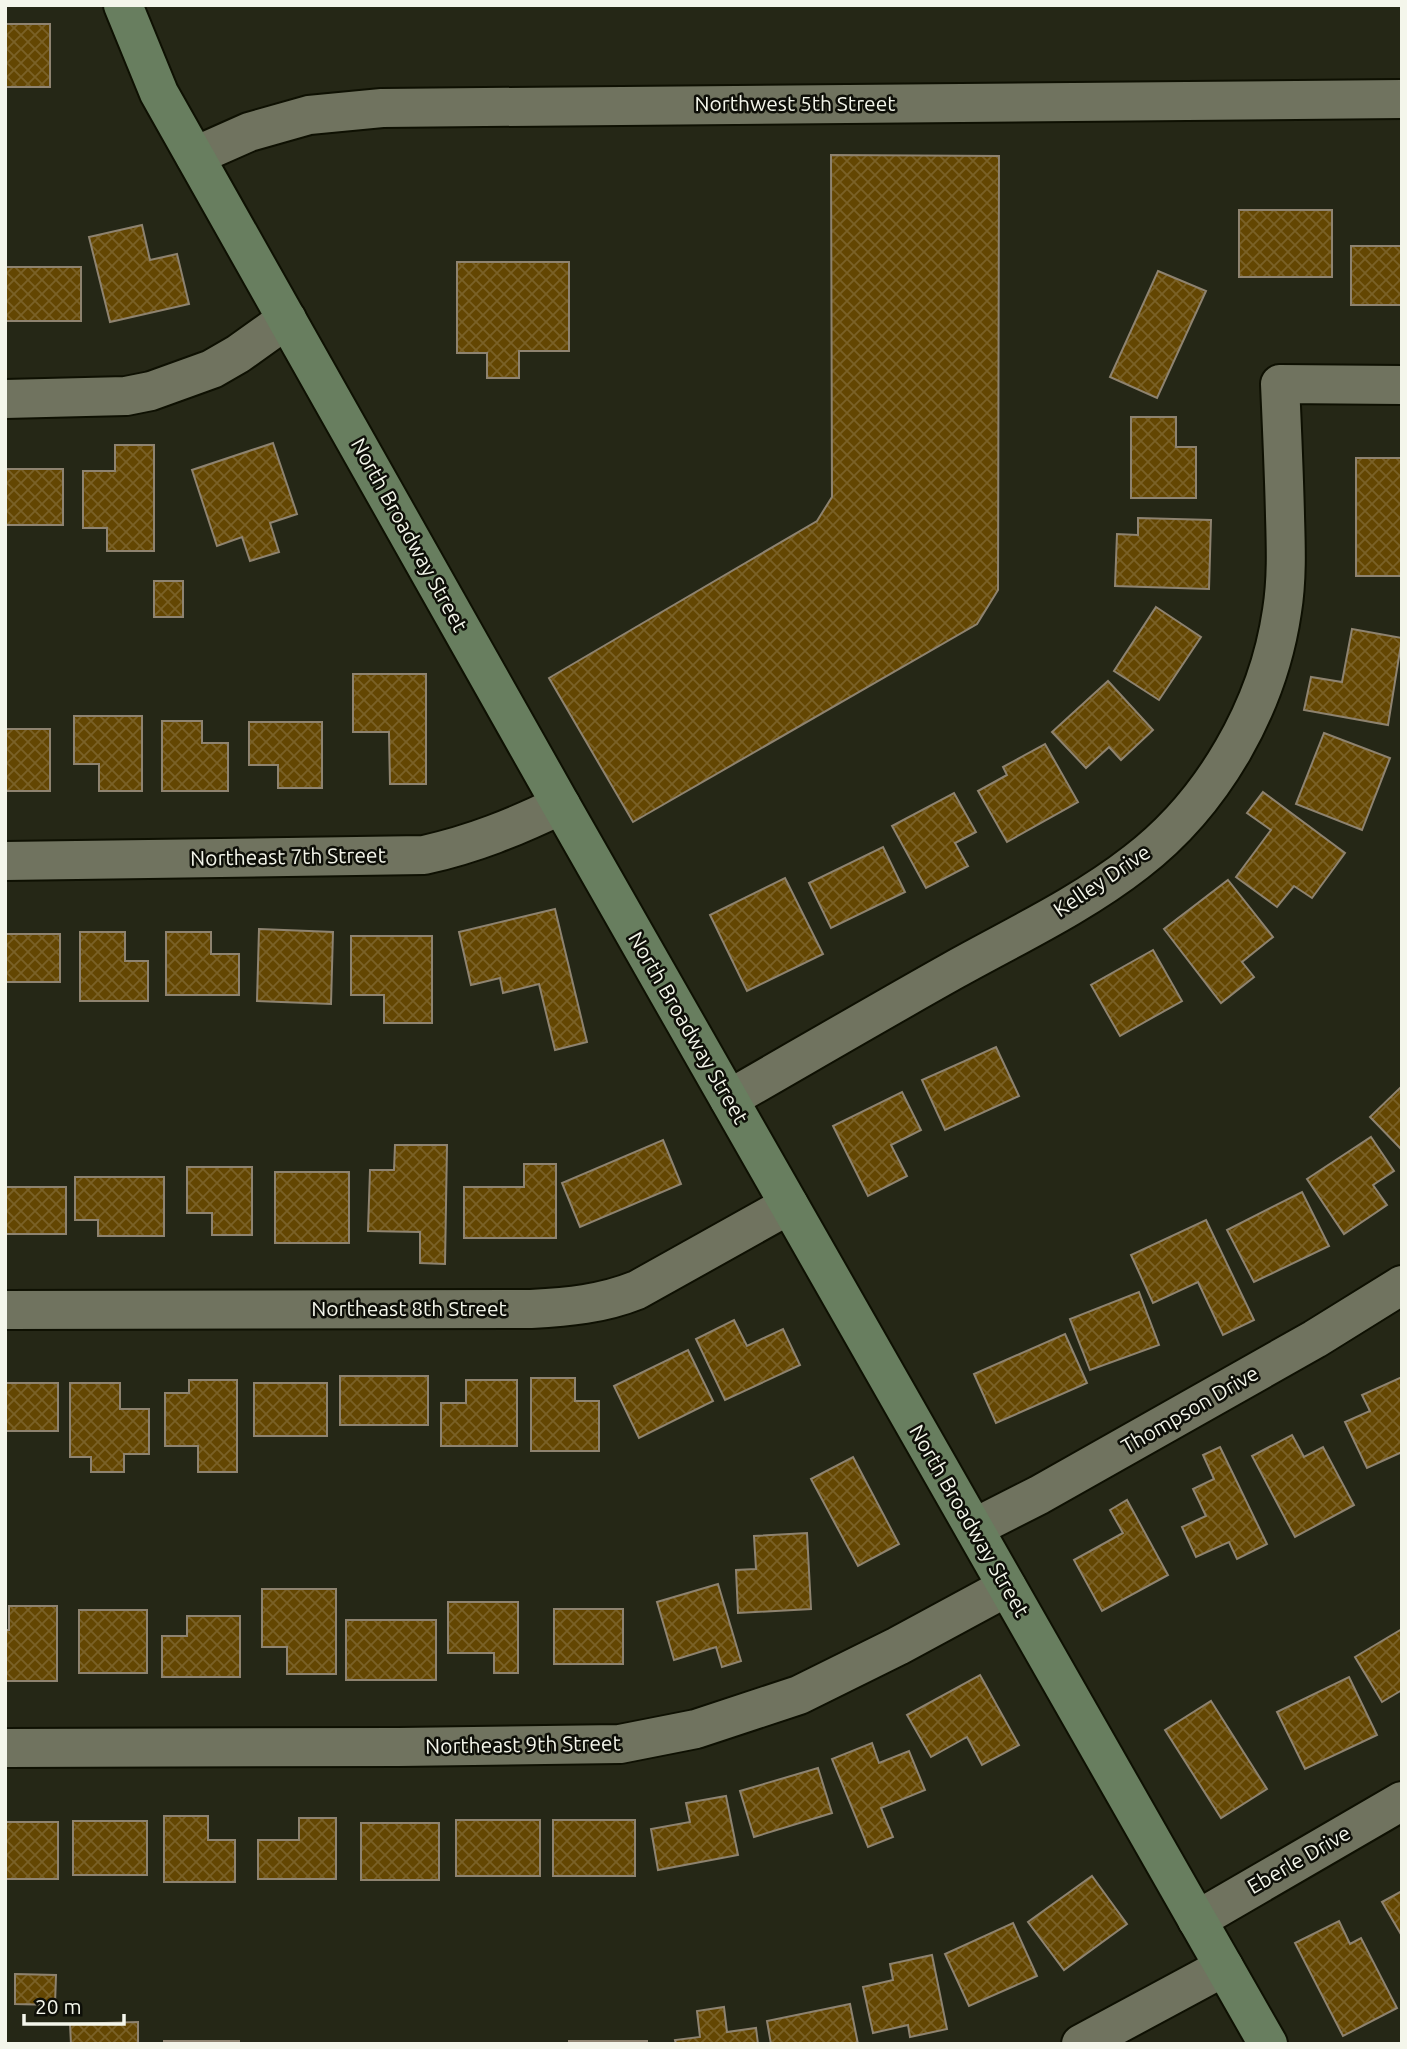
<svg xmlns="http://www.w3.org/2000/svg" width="1407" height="2049" viewBox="0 0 1407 2049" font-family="Ubuntu,sans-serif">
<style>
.building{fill:url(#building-cross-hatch);stroke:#8e8370;stroke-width:2}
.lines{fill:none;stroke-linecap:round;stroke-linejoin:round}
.minor-casing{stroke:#0e1002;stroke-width:42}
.tertiary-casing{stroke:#0e1002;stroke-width:42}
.secondary-casing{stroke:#0e1002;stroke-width:42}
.minor{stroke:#70735f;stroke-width:38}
.tertiary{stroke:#70735f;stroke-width:38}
.secondary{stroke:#687e5f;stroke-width:38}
.labels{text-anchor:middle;stroke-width:5;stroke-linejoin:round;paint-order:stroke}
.street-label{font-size:21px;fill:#f4f6eb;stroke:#0e0f08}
</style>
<defs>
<pattern id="building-cross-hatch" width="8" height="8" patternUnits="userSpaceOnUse" patternTransform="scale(1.75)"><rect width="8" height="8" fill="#634602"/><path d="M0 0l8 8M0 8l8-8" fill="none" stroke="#7a6127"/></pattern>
</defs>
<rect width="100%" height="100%" fill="#252716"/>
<!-- building -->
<g class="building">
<rect x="5" y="24" width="45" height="63"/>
<polygon points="831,155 999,156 998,590 977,624 633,822 549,678 817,521 832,497"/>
<rect x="1239" y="210" width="93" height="67"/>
<polygon points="142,225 150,260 177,254 189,304 110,322 89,237"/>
<rect x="1351" y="246" width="51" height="59"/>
<polygon points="457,262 569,262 569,351 519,351 519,378 487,378 487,353 457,353"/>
<rect x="5" y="267" width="76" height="54"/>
<polygon points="1158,271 1206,291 1157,398 1110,377"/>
<polygon points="1131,417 1176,417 1176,447 1196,447 1196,498 1131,498"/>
<polygon points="273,443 297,514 270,523 279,552 250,561 242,537 217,546 192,470"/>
<polygon points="115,445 154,445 154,551 107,551 107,528 83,528 83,471 115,471"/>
<rect x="1356" y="458" width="46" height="118"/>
<rect x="5" y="469" width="58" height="56"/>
<polygon points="1138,518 1211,520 1209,589 1115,586 1117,534 1138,535"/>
<rect x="154" y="581" width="29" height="36"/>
<polygon points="1156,607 1201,637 1159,700 1114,671"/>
<polygon points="1352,629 1402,638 1388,725 1304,710 1311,677 1342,682"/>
<polygon points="353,674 426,674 426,784 390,784 389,732 353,732"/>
<polygon points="1108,681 1153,730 1121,760 1109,747 1086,768 1052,732"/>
<polygon points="74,716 142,716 142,791 99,791 99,764 74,764"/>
<polygon points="162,721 202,721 202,743 228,743 228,791 162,791"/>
<polygon points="249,722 322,722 322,788 278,788 278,765 249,765"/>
<rect x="5" y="729" width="45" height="62"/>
<polygon points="1324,733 1390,758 1362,830 1296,804"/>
<polygon points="1045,744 1078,802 1007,842 978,791 1007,775 1003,767"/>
<polygon points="1263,792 1345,853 1312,898 1294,886 1277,907 1236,877 1271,830 1247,813"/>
<polygon points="954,793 976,832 955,843 968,866 926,888 892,826"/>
<polygon points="883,847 905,892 831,928 809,883"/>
<polygon points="785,878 823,954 747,991 710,915"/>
<polygon points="1228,880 1273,937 1242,962 1254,977 1221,1003 1164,929"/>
<polygon points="555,909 587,1042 555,1050 539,984 503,993 500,978 471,985 459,932"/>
<polygon points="259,929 333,932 331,1004 257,1001"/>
<polygon points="80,932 125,932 125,961 148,961 148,1001 80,1001"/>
<polygon points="166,932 211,932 211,954 239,954 239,995 166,995"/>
<rect x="5" y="934" width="55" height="48"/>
<polygon points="351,936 432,936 432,1023 384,1023 384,995 351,995"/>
<polygon points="1153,950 1182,1001 1120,1036 1091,985"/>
<polygon points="996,1047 1019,1096 945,1130 922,1080"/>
<polygon points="1402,1086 1402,1150 1370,1117"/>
<polygon points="902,1092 921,1130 891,1145 907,1176 868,1196 833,1126"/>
<polygon points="1371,1137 1394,1171 1373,1185 1387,1205 1344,1234 1307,1179"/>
<polygon points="663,1140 681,1184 580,1227 562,1183"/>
<polygon points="395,1145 447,1145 445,1264 420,1263 420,1232 368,1231 370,1170 394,1170"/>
<polygon points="524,1164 556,1164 556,1238 464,1238 464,1187 524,1187"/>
<polygon points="187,1167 252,1167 252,1235 212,1235 212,1213 187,1213"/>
<rect x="275" y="1172" width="74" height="71"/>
<polygon points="75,1177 164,1177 164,1236 98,1236 98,1220 75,1220"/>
<rect x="5" y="1187" width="61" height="47"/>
<polygon points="1302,1192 1329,1246 1254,1282 1227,1230"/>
<polygon points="1206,1220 1254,1320 1223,1335 1198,1282 1153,1303 1131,1255"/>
<polygon points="1139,1292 1159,1345 1090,1370 1070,1319"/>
<polygon points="734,1320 747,1346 783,1329 800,1365 725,1400 696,1339"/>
<polygon points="1065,1334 1087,1383 996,1423 974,1374"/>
<polygon points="688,1350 713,1401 639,1438 614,1386"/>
<rect x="340" y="1376" width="88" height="49"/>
<polygon points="1402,1377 1402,1452 1367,1468 1345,1422 1370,1411 1362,1395"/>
<polygon points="531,1378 575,1378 575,1401 599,1401 599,1451 531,1451"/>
<polygon points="189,1380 237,1380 237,1472 198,1472 198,1446 165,1446 165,1393 189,1393"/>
<polygon points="466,1380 517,1380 517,1446 441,1446 441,1403 466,1403"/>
<rect x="5" y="1383" width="53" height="48"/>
<polygon points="70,1383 120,1383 120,1409 149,1409 149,1454 124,1454 124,1472 91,1472 91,1457 70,1457"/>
<rect x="254" y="1383" width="73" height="53"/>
<polygon points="1292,1435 1304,1457 1323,1447 1354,1505 1295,1537 1252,1456"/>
<polygon points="1220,1447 1267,1544 1237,1559 1229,1542 1196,1557 1182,1527 1206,1516 1193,1489 1214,1479 1203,1455"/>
<polygon points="853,1457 899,1544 858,1566 811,1479"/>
<polygon points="1127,1500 1168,1575 1102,1611 1074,1560 1123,1533 1110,1510"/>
<polygon points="807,1533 811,1609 738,1613 736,1570 756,1569 754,1536"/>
<polygon points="718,1584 741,1661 722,1667 716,1647 674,1660 657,1602"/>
<polygon points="262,1589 336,1589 336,1674 287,1674 287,1647 262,1647"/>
<polygon points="448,1602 518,1602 518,1673 494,1673 494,1653 448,1653"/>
<polygon points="9,1606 57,1606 57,1681 5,1681 5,1630 9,1630"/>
<rect x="554" y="1609" width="69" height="55"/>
<rect x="79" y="1610" width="68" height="63"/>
<polygon points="187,1616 240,1616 240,1677 162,1677 162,1636 187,1636"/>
<rect x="346" y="1620" width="90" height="60"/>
<polygon points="1402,1629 1402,1690 1382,1702 1355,1657"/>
<polygon points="980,1675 1019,1745 982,1765 967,1737 931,1757 907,1715"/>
<polygon points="1349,1677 1377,1735 1305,1769 1277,1712"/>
<polygon points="1211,1701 1267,1789 1221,1818 1165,1730"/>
<polygon points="872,1743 879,1763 909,1751 925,1790 881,1808 893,1837 868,1847 832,1759"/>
<polygon points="818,1768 832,1813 754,1837 740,1791"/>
<polygon points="726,1796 738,1855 658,1870 651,1829 690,1822 686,1803"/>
<polygon points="164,1816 208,1816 208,1840 235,1840 235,1882 164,1882"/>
<polygon points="299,1818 336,1818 336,1879 258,1879 258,1840 299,1840"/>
<rect x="456" y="1820" width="84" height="56"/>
<rect x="553" y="1820" width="82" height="56"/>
<rect x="73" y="1821" width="74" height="54"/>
<rect x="5" y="1822" width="53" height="57"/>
<rect x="361" y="1823" width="78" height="57"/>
<polygon points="1092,1876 1127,1924 1064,1970 1028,1922"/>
<polygon points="1402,1891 1402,1936 1382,1902"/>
<polygon points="1339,1921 1350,1944 1361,1938 1397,2008 1343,2036 1295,1943"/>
<polygon points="1013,1923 1037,1976 969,2006 945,1954"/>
<polygon points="932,1955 947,2029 910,2037 908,2025 873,2033 863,1987 893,1980 890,1964"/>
<polygon points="15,1974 56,1975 55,2005 15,2004"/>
<polygon points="850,2004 858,2044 771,2044 767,2021"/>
<polygon points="724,2007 727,2032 756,2028 758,2044 676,2044 675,2040 700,2037 697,2011"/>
<polygon points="138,2022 138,2044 71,2044 70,2024"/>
<rect x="164" y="2041" width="75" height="3"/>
<rect x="569" y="2041" width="78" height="3"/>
</g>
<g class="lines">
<!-- minor casing -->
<g class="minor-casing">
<g id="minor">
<polyline points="5,399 126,396 151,391 212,369 238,354 287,319"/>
<path d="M5 861 424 855C474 844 515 827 561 805"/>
<path d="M729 1099C804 1056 879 1012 954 970 1015 936 1081 905 1136 862 1213 803 1268 707 1282 611 1287 580 1286 548 1285 516 1284 472 1282 428 1280 384L1402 385"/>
<path d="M5 1310 531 1309C568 1307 602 1304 637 1290L789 1205"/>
<polyline points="974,1528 1039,1495 1315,1339 1402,1285"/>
<polyline points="5,1748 399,1747 620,1744 696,1729 799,1695 898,1646 1007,1587"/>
<polyline points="1197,1920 1402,1801"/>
<polyline points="1081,2044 1224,1967"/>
</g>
</g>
<!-- tertiary casing -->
<g class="tertiary-casing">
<polyline id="tertiary" points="195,156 249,132 309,115 382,108 1402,99"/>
</g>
<!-- secondary casing -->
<g class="secondary-casing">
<polyline id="secondary" points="123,5 159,93 561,805 1268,2044"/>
</g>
<!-- minor -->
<use href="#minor" class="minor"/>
<!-- tertiary -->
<use href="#tertiary" class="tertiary"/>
<!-- secondary -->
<use href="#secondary" class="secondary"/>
</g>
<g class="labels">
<!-- street labels -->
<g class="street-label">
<text x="795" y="111">Northwest 5th Street</text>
<text transform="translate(409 535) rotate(61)" y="7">North Broadway Street</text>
<text transform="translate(288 857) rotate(-1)" y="7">Northeast 7th Street</text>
<text transform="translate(1102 881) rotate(-34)" y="7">Kelley Drive</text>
<text transform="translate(688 1028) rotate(60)" y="7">North Broadway Street</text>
<text x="409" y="1316">Northeast 8th Street</text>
<text transform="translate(1190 1410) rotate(-30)" y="7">Thompson Drive</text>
<text transform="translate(969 1521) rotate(60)" y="7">North Broadway Street</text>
<text transform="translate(523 1745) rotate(-1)" y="7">Northeast 9th Street</text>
<text transform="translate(1299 1860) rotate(-30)" y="7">Eberle Drive</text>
</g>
</g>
<!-- border -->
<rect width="1407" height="2049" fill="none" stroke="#f4f6eb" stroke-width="14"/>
<!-- scale -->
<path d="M24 2014v10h100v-10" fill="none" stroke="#f4f6eb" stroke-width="3.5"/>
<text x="35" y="2014" font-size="21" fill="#f4f6eb" stroke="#0e0f08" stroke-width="5" paint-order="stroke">20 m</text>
</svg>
